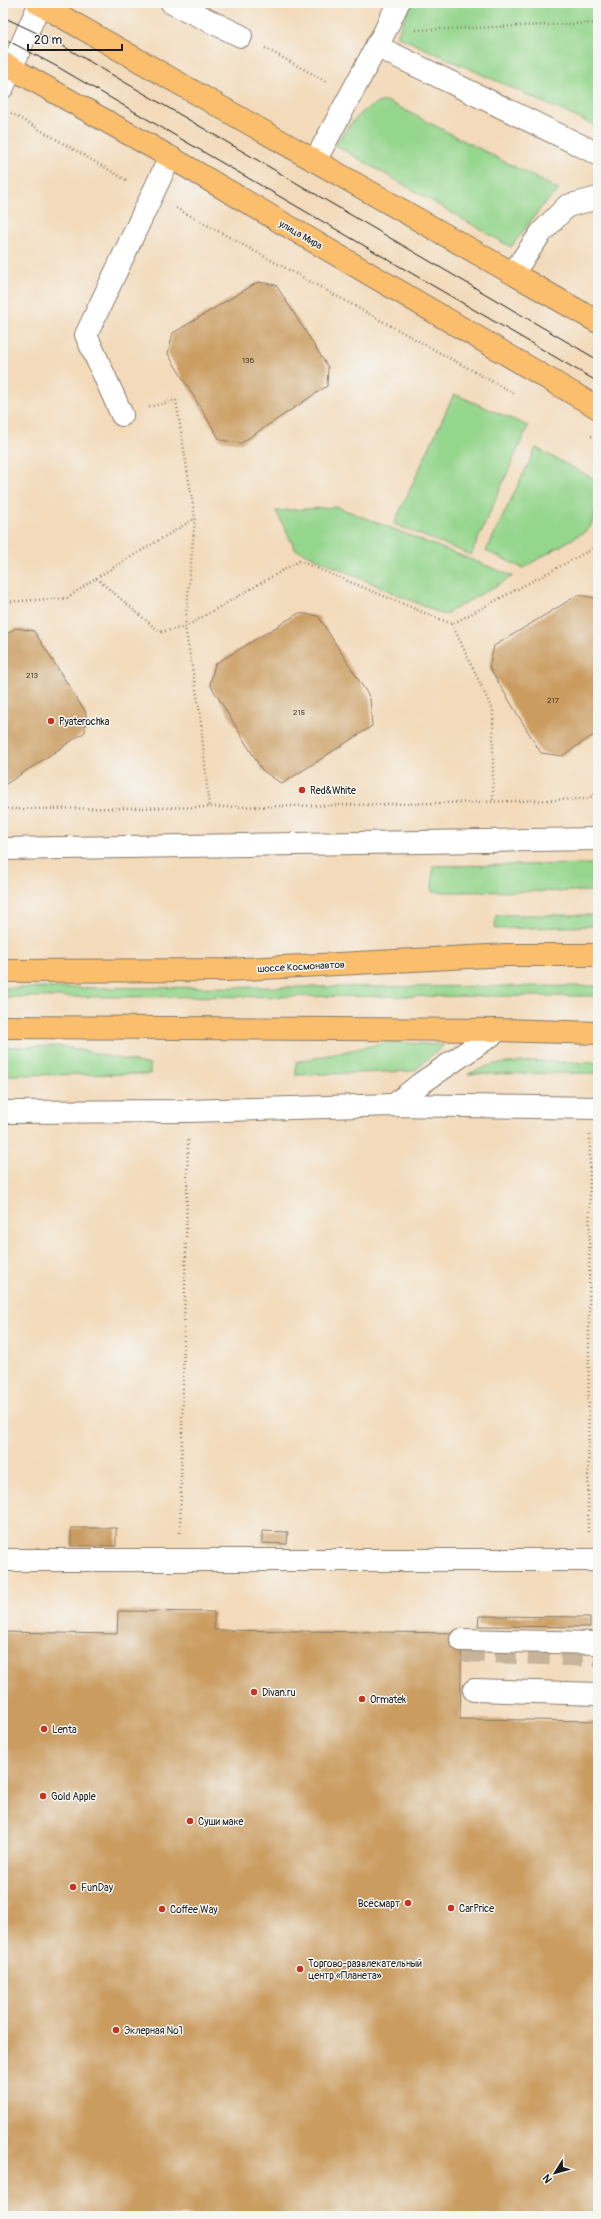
<svg xmlns="http://www.w3.org/2000/svg" width="601" height="2219" viewBox="0 0 601 2219" font-family="Pangolin,sans-serif">
<style>
.green{fill:#95d68d;stroke:#587954}
.building{fill:#ca9c60}
.lines{fill:none;stroke-linecap:round;stroke-linejoin:round}
.minor-tunnel{stroke:#c8b49a;stroke-width:22;stroke-dasharray:22 11;stroke-linecap:butt}
.minor-casing{stroke:#887b6b;stroke-width:24}
.major-casing{stroke:#887b6b;stroke-width:24}
.path{stroke:#887b6b;stroke-width:2.5;stroke-dasharray:1 3;stroke-linecap:butt}
.minor{stroke:#fff;stroke-width:22}
.major{stroke:#fabe6d;stroke-width:22}
.tram{stroke:#1c1c1c;stroke-width:1}
.poi-dot{fill:#c8321e;stroke:#f6f6f2;stroke-width:1.5}
.labels{text-anchor:middle;stroke-width:3;stroke-linejoin:round;paint-order:stroke}
.number-label{font-size:8px;fill:#483c2d}
.street-label{font-size:10px;fill:#1c1c1c;stroke:#f6f6f2}
.poi-label{font-size:10px;fill:#1c1c1c;stroke:#f6f6f2;text-anchor:start}
</style>
<rect width="100%" height="100%" fill="#f6f6f2"/>
<filter id="ink" filterUnits="userSpaceOnUse"><feTurbulence type="fractalNoise" baseFrequency=".025" numOctaves="2"/><feDisplacementMap in="SourceGraphic" scale="8" xChannelSelector="R" yChannelSelector="G"/><feConvolveMatrix kernelMatrix="1 2 1 2 8 2 1 2 1" color-interpolation-filters="sRGB"/></filter>
<filter id="wash" filterUnits="userSpaceOnUse"><feTurbulence type="fractalNoise" baseFrequency=".012" numOctaves="4" result="noise"/><feDisplacementMap in="SourceGraphic" scale="16" xChannelSelector="R" yChannelSelector="G"/><feGaussianBlur stdDeviation="0.9" result="paint"/><feColorMatrix in="noise" values="0 0 0 0 0 0 0 0 0 0 0 0 0 0 0 0 0 1.4 0 .05"/><feComposite in="paint" operator="in"/></filter>
<g filter="url(#wash)">
<rect width="100%" height="100%" fill="#f3daba"/>
<!-- green -->
<g class="green">
<polygon points="411,3 598,3 598,127 397,36"/>
<path d="M387 101 548 184 559 190 544 204 511 247 335 145C348 127 363 104 387 101Z"/>
<polygon points="454,394 528,426 471,555 394,524"/>
<polygon points="536,448 598,481 598,510 589,529 523,568 486,551"/>
<polygon points="337,507 513,576 444,615 295,549 276,511"/>
<polygon points="598,864 598,891 432,892 433,866"/>
<polygon points="496,915 598,915 598,926 495,929"/>
<polygon points="598,986 598,996 3,997 3,988"/>
<polygon points="389,1042 444,1045 414,1071 296,1075 296,1062"/>
<polygon points="62,1046 150,1065 150,1074 3,1075 3,1047"/>
<polygon points="534,1061 598,1063 598,1073 468,1074 494,1064"/>
</g>
<g id="blocks">
<!-- building -->
<g class="building">
<polygon points="258,282 276,285 328,367 327,386 241,443 220,440 168,354 173,333"/>
<polygon points="578,595 596,598 598,601 598,732 562,756 541,753 489,667 494,646"/>
<polygon points="299,613 318,616 370,698 372,726 282,784 262,770 210,684 215,664"/>
<polygon points="16,628 34,631 86,713 85,732 3,786 3,636"/>
<rect x="71" y="1528" width="45" height="18"/>
<polygon points="262,1531 288,1532 287,1544 262,1543"/>
<polygon points="118,1611 214,1612 214,1630 462,1633 460,1719 598,1721 598,2216 3,2216 3,1632 117,1634"/>
<polygon points="479,1616 590,1617 590,1627 478,1626"/>
</g>
</g>
</g>
<g filter="url(#ink)">
<use href="#blocks" fill-opacity="0" stroke="#887b6b" stroke-width="1"/>
<g class="lines">
<!-- minor-tunnel -->
<polyline class="minor-tunnel" points="462,1651 597,1656"/>
<!-- minor casing -->
<g class="minor-casing">
<g id="minor">
<polyline points="172,3 241,36"/>
<polyline points="376,46 598,154"/>
<polyline points="3,87 40,3"/>
<polyline points="315,161 385,31 398,3"/>
<polyline points="513,273 541,233 567,206 598,198"/>
<polyline points="122,415 86,335 170,157"/>
<polyline points="3,849 598,839"/>
<polyline points="394,1105 420,1084 499,1030"/>
<polyline points="3,1112 188,1111 394,1105 598,1108"/>
<polyline points="3,1560 598,1560"/>
<polyline points="461,1640 598,1643"/>
<polyline points="474,1690 598,1694"/>
</g>
</g>
<!-- major casing -->
<g class="major-casing">
<g id="major">
<polyline points="38,3 598,322"/>
<polyline points="3,63 170,157 598,408"/>
<polyline points="3,971 226,970 507,955 598,955"/>
<polyline points="3,1027 499,1030 598,1033"/>
</g>
</g>
<!-- path -->
<g class="path">
<polyline points="416,30 598,23"/>
<polyline points="265,48 327,82"/>
<polyline points="11,113 128,181"/>
<polyline points="176,208 515,394"/>
<polyline points="149,407 176,400 195,518 185,627 200,713 209,808"/>
<polyline points="591,436 598,439"/>
<polyline points="96,578 194,519"/>
<polyline points="3,602 67,598 96,578 160,632 185,627 299,561 452,624 598,546"/>
<polyline points="452,624 493,711 493,802"/>
<path d="M3 809C197 808 392 805 586 799L598 793"/>
<polyline points="588,1532 590,1135"/>
<polyline points="180,1533 188,1138"/>
</g>
<!-- minor -->
<use href="#minor" class="minor"/>
<!-- major -->
<use href="#major" class="major"/>
<!-- tram -->
<g class="tram">
<polyline points="3,17 58,43 598,360"/>
<polyline points="3,38 56,66 598,382"/>
</g>
</g>
</g>
<!-- markers -->
<g class="poi-dot">
<circle cx="51" cy="721" r="4"/>
<circle cx="302" cy="790" r="4"/>
<circle cx="254" cy="1692" r="4"/>
<circle cx="362" cy="1699" r="4"/>
<circle cx="44" cy="1729" r="4"/>
<circle cx="43" cy="1796" r="4"/>
<circle cx="190" cy="1821" r="4"/>
<circle cx="73" cy="1887" r="4"/>
<circle cx="408" cy="1903" r="4"/>
<circle cx="451" cy="1908" r="4"/>
<circle cx="162" cy="1909" r="4"/>
<circle cx="300" cy="1969" r="4"/>
<circle cx="116" cy="2030" r="4"/>
</g>
<g class="labels">
<!-- number labels -->
<g class="number-label">
<text x="248" y="363">136</text>
<text x="32" y="678">213</text>
<text x="553" y="703">217</text>
<text x="299" y="715">215</text>
</g>
<!-- street labels -->
<g class="street-label">
<text transform="translate(301 234) rotate(30)" y="4">улица Мира</text>
<text transform="translate(301 966) rotate(-3)" y="4">шоссе Космонавтов</text>
</g>
<!-- poi labels -->
<g class="poi-label">
<text x="59" y="725">Pyaterochka</text>
<text x="310" y="794">Red&amp;White</text>
<text x="262" y="1696">Divan.ru</text>
<text x="370" y="1703">Ormatek</text>
<text x="52" y="1733">Lenta</text>
<text x="51" y="1800">Gold Apple</text>
<text x="198" y="1825">Суши маке</text>
<text x="81" y="1891">FunDay</text>
<text x="400" y="1907" text-anchor="end">Всёсмарт</text>
<text x="459" y="1912">CarPrice</text>
<text x="170" y="1913">Coffee Way</text>
<text x="308" y="1967">Торгово-развлекательный<tspan x="308" dy="12">центр «Планета»</tspan></text>
<text x="124" y="2034">Эклерная №1</text>
</g>
</g>
<!-- margin -->
<rect width="601" height="2219" fill="none" stroke="#f6f6f2" stroke-width="16"/>
<!-- north arrow -->
<g transform="translate(555 2173) rotate(233)" stroke="#f6f6f2" stroke-width="3" paint-order="stroke">
<path d="M0-3L7 15L0 10L-7 15Z" fill="#1c1c1c"/>
<text y="-6" font-size="11" font-weight="bold" text-anchor="middle" fill="#1c1c1c">N</text>
</g>
<!-- scale -->
<path d="M28 44v6h94v-6" fill="none" stroke="#1c1c1c" stroke-width="2"/>
<text x="34" y="44" font-size="12" fill="#1c1c1c" stroke="#f6f6f2" stroke-width="3" paint-order="stroke">20 m</text>
</svg>
